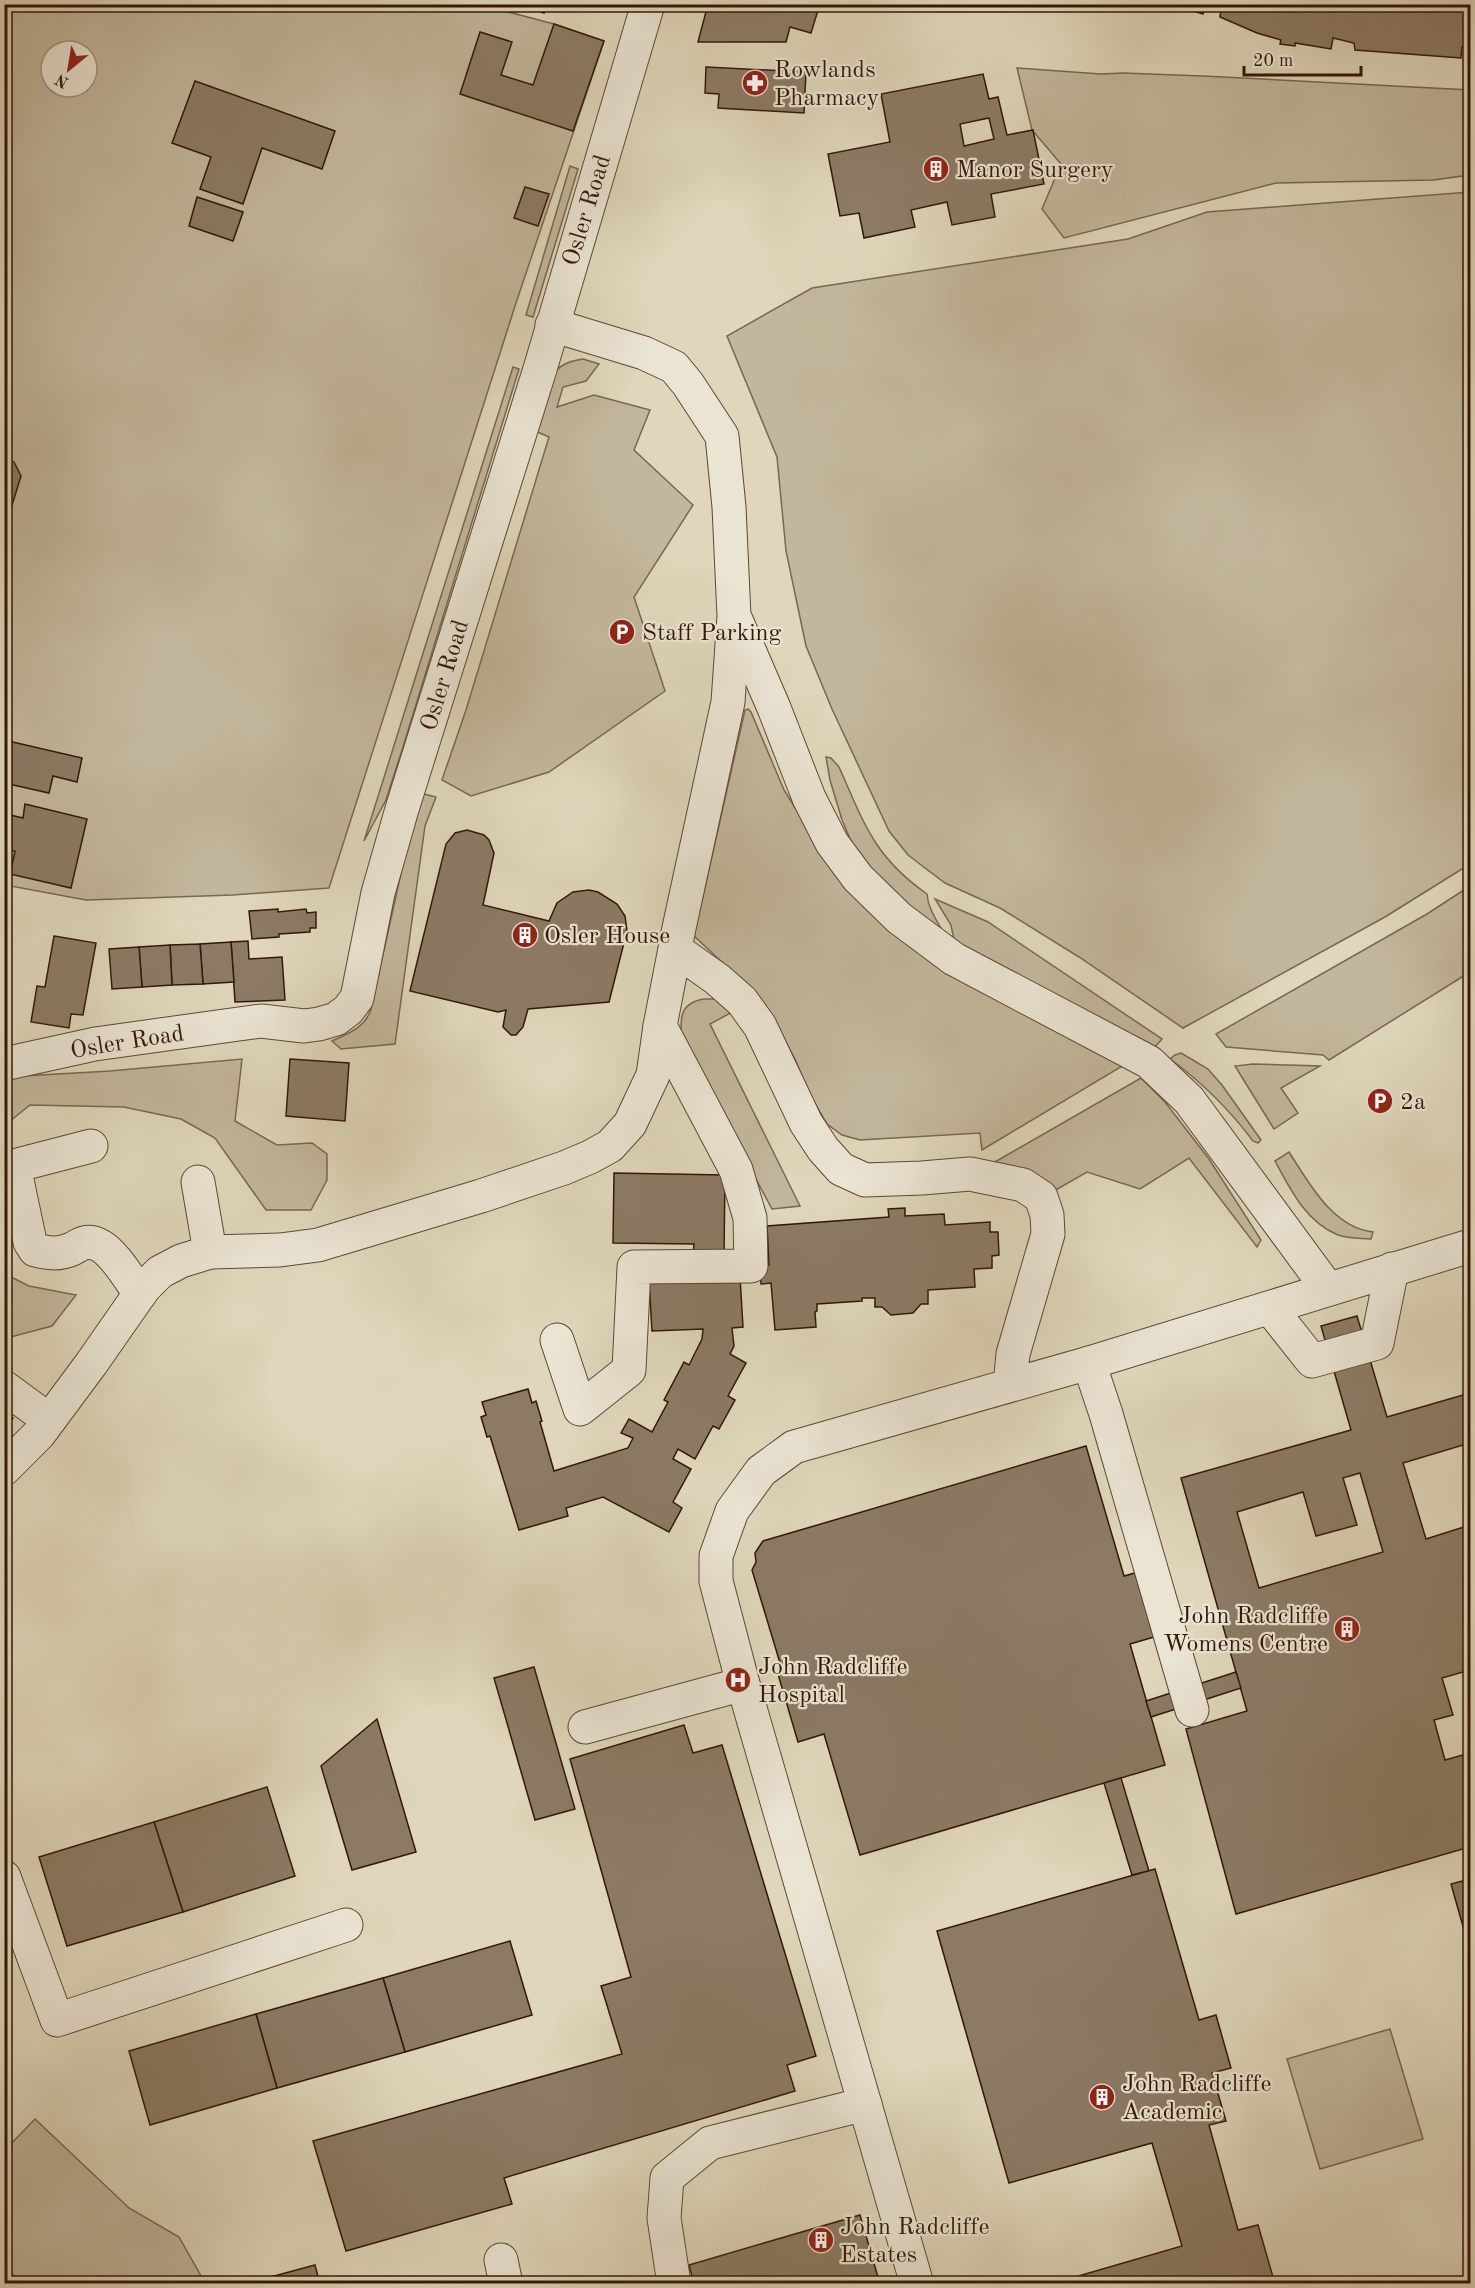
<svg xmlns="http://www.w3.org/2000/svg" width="1475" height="2288" viewBox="0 0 1475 2288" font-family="'Old Standard TT',serif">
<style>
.green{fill:#c2b69c;stroke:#7a6652;stroke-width:1.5;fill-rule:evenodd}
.building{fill:#8c7a65;stroke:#331707;stroke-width:1.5;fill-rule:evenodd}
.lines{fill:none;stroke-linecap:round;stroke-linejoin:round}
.minor-casing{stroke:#5e4734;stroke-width:35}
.minor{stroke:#eae4d3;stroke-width:33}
.labels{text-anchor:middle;stroke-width:4.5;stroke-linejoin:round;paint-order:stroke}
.poi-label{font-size:24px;fill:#331707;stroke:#eae4d3;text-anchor:start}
.street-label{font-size:24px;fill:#331707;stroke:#eae4d3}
</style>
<rect width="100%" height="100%" fill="#dfd6bb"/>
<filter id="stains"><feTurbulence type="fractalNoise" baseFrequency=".00333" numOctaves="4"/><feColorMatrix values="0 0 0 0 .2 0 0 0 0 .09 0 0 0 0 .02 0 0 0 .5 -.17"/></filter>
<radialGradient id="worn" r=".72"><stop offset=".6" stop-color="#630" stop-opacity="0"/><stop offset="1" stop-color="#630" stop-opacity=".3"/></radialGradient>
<!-- green -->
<g class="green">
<path d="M5 5H482L554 24 604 41 516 303 329 888 233 895 86 900 5 885ZM51 51H87V87H51Z"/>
<polygon points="1017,68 1101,74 1123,73 1203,76 1470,90 1470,175 1433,180 1276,183 1064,238 1042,209 1061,164 1032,130"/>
<polygon points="570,166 578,169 533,317 526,315"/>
<polygon points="1470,192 1470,864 1385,917 1183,1028 1079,957 1000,908 945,883 908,855 889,831 832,709 806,646 786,551 777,457 727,336 812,288 1128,239 1207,212"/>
<path d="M583 359 599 364 586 381 563 387 557 407 594 395 650 410 634 450 693 505 634 597 665 691 549 772 471 796 442 780 466 710 549 437 533 430C540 410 544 374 565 364 570 361 577 360 583 359Z"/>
<polygon points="513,367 519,369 403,747 386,800 364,841"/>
<polygon points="748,709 751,712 784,790 812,835 1124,1065 982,1150 980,1133 860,1140 842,1135 827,1124 810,1095 795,1059 775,1022 724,964 694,936 745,710"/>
<path d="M826 757 831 758 839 767C864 823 874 857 927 894 928 910 939 923 946 938L928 925 857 855 842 820 830 780Z"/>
<path d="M420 793 436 797 425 826 395 1044 341 1049 332 1041C349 1033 365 1028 371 1009L411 828Z"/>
<polygon points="1470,886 1470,972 1329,1060 1323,1055 1226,1047 1216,1034 1427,914"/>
<polygon points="935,899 988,922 1162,1039 1154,1048 955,945 951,925"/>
<path d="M704 999H717L736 1010 710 1024 800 1206 772 1209 682 1042C680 1021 678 1003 704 999Z"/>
<path d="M1181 1053 1208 1069 1222 1085 1261 1140 1258 1143 1253 1141C1229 1109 1203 1083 1170 1059L1175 1055Z"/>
<polygon points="242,1059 235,1121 277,1145 312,1143 327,1154 327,1180 311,1210 266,1210 215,1138 181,1119 124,1107 30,1105 5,1125 5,1077 110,1071"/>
<polygon points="1253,1064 1320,1066 1281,1088 1298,1113 1274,1129 1235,1066"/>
<polygon points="1141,1078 1165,1102 1209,1159 1261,1240 1257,1247 1189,1158 1140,1189 1087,1172 1054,1191 993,1163"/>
<path d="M1289 1152C1309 1183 1333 1228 1373 1232L1371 1239C1359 1238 1349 1239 1338 1235 1306 1222 1290 1189 1275 1161Z"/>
<polygon points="5,1274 29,1286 76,1295 52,1326 7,1338 4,1336"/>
<polygon points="1390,2029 1423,2139 1320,2169 1287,2059"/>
<polygon points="35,2119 129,2208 179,2237 205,2283 20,2283 5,2265 5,2150"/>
</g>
<!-- building -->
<g class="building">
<polygon points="519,4 546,4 544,13"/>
<polygon points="708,4 812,4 819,7 811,33 790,27 786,42 698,42"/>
<polygon points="1171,4 1470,4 1470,48 1462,47 1461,58 1355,50 1354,43 1333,38 1331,49 1295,43 1295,46 1280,44 1281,40 1257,33 1220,17 1221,9 1205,6 1203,14"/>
<polygon points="554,24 604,41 573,131 460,94 480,32 512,42 501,75 533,85"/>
<polygon points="706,67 806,72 804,113 718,108 719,94 705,93"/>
<path d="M983 74 989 99 998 97 1007 135 1033 130 1044 184 991 194 995 217 952 225 947 202 911 210 915 227 864 238 859 213 840 216 828 154 890 142 881 94ZM989 118 994 139 964 146 960 124Z"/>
<polygon points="195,81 335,131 322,169 262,148 243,204 200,189 211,157 172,143"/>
<polygon points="525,187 549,194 538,226 514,218"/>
<polygon points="197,197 243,212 233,241 189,226"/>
<polygon points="5,459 14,462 21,476 9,515 4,513"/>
<polygon points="4,740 82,758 77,782 53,776 49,793 4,783"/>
<polygon points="25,804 87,819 71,888 10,874 15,851 4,849 4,842 10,815 23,818"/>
<polygon points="467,830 484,835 489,840 494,853 483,905 549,921 557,903 573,892 589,890 598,892 617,904 625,916 627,931 609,1002 528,1009 523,1027 516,1035 511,1035 503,1027 506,1010 498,1012 410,991 446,844 455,833"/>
<polygon points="278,909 278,912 306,909 307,913 316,912 316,928 310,928 310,932 279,934 279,937 252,939 249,911"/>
<polygon points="54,936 96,943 83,1015 71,1014 69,1028 31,1022 37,986 45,987"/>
<polygon points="248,941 249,959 282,957 285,1000 235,1002 231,942"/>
<polygon points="231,942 234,982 203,984 200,944"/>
<polygon points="200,944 203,984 172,985 170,945"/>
<polygon points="170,945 172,985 142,987 139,947"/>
<polygon points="139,947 142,987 112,989 109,949"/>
<polygon points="290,1059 349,1063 345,1121 286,1116"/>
<polygon points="614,1173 725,1175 724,1256 693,1256 694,1244 613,1243"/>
<polygon points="905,1208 905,1216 944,1214 945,1225 990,1222 990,1232 998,1232 999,1255 992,1256 992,1268 974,1269 975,1287 928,1290 928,1304 921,1304 913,1313 891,1315 882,1307 875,1307 875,1298 862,1298 862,1301 817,1304 817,1311 815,1312 816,1327 775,1330 771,1283 761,1284 760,1265 769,1265 767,1226 889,1217 888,1209"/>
<polygon points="740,1277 743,1327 732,1328 734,1346 730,1354 746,1363 728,1396 735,1400 719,1429 713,1426 695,1459 678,1449 673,1459 691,1469 673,1502 682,1508 669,1532 603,1497 566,1508 568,1516 519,1530 490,1436 487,1437 481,1417 486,1415 482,1402 528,1389 532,1403 536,1401 542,1421 540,1422 554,1471 628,1448 633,1438 621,1433 629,1419 652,1432 668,1402 664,1400 684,1362 689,1365 702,1339 703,1329 652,1331 649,1281"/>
<path d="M1357 1316 1387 1417 1470 1393V1443L1403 1463 1426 1539 1470 1525V1670L1442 1678 1453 1715 1434 1720 1445 1760 1470 1753V1847L1236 1914 1186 1729 1247 1711 1181 1478 1351 1430 1321 1326ZM1360 1473 1383 1552 1259 1588 1237 1512 1303 1492 1316 1536 1357 1525 1343 1478Z"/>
<polygon points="4,1411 13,1418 4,1429"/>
<polygon points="1086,1446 1124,1576 1135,1573 1154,1637 1130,1644 1165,1765 860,1855 824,1734 798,1742 778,1674 783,1673 752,1570 756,1562 755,1553 763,1541"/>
<polygon points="534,1667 575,1809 535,1820 494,1678"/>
<polygon points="1236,1672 1241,1688 1151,1717 1146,1701"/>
<polygon points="377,1719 416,1852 352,1870 321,1766"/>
<polygon points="684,1725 693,1753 722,1745 816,2056 787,2065 795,2091 504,2178 512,2204 346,2251 313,2141 622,2054 601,1986 631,1977 570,1759"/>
<polygon points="1121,1778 1149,1871 1132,1875 1104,1783"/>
<polygon points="267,1787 295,1876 183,1912 154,1822"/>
<polygon points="154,1822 183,1912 67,1946 39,1857"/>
<polygon points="1155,1869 1199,2020 1216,2015 1231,2068 1212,2073 1226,2121 1209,2125 1235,2219 1238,2230 1258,2225 1275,2284 1051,2284 1182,2246 1152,2143 1009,2183 937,1931"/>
<polygon points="1470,1879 1470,1951 1451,1884"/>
<polygon points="510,1941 532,2015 405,2052 383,1978"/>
<polygon points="383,1978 405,2052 277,2088 256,2014"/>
<polygon points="256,2014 277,2088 150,2125 129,2051"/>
<polygon points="860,2215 880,2284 694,2284 689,2265"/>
<polygon points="315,2265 320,2284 265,2284 263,2279"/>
<polygon points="1470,2278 1470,2284 1453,2284"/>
</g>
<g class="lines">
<!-- minor casing -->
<g class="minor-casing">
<g id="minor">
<polyline points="552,325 644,353 674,367 688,384 722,436 729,507 734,616 728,702 679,928 660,1026 736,1170 750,1218 751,1266 634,1267 629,1370 580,1409 557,1340"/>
<polyline points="736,620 774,708 809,798 832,843 858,878 899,918 954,959 1149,1062 1189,1100 1328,1289"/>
<polyline points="676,950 717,979 742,1001 760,1026 806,1123 823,1149 841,1169 865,1180 922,1178 970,1174 1023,1185 1041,1197 1047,1215 1048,1234 1013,1354 1010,1385"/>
<polyline points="4,1064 95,1044 261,1021 304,1026 319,1024 336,1019 348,1010 357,998 378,893 402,809 540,369 648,4"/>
<path d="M91 1146 14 1166 30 1242 35 1250C48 1253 59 1255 72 1249 76 1247 80 1244 84 1243 107 1237 129 1279 140 1294"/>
<polyline points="198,1182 210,1252"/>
<polyline points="1270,1308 1312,1361 1377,1343 1392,1269"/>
<polyline points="1089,1363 1106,1414 1192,1710"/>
<polyline points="4,1387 49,1420"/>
<polyline points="4,1469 39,1434 91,1364 144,1288 160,1272 181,1261 210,1252 280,1250 318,1245 481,1196 564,1168 590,1157 610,1146 630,1124 653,1075 660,1026"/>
<polyline points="585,1727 743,1684"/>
<polyline points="4,1877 57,2020 346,1925"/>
<polyline points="501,2260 506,2284"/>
<polyline points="674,2284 664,2218 667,2178 710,2143 865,2104"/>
<polyline points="917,2284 743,1684 716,1581 716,1556 732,1511 761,1471 794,1447 1089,1363 1470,1246"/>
</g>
</g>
<!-- minor -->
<use href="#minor" class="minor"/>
</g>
<!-- icons -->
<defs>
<g id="pharmacy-disc" transform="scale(1.35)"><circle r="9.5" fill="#8f2418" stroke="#eae4d3"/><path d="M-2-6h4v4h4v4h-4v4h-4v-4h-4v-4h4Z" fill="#fff"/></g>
<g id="building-disc" transform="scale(1.35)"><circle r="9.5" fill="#8f2418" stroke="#eae4d3"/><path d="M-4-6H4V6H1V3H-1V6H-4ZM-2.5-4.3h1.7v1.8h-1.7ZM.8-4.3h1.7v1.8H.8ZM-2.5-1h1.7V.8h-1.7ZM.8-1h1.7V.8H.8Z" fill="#fff"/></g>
<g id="parking-disc" transform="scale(1.35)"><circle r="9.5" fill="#8f2418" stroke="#eae4d3"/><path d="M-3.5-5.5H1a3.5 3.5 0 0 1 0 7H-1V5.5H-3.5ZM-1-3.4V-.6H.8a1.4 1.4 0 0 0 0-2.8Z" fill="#fff"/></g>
<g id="hospital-disc" transform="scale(1.35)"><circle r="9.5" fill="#8f2418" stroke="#eae4d3"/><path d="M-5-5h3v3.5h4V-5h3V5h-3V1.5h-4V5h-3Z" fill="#fff"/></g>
</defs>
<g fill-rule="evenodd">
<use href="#pharmacy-disc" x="755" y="83"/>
<use href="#building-disc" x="936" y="169"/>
<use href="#parking-disc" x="622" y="632"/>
<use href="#building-disc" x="525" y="935"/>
<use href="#parking-disc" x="1380" y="1101"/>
<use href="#building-disc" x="1347" y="1629"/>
<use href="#hospital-disc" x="738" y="1680"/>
<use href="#building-disc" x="1102" y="2097"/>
<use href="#building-disc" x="821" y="2240"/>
</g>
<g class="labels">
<!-- poi labels -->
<g class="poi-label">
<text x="774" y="77">Rowlands<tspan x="774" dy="28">Pharmacy</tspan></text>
<text x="956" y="177">Manor Surgery</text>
<text x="642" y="640">Staff Parking</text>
<text x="544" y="943">Osler House</text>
<text x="1400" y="1109">2a</text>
<text x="1328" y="1623" text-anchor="end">John Radcliffe<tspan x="1328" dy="28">Womens Centre</tspan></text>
<text x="758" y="1674">John Radcliffe<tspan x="758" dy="28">Hospital</tspan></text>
<text x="1122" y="2091">John Radcliffe<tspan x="1122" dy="28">Academic</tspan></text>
<text x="840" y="2234">John Radcliffe<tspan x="840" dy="28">Estates</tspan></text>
</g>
<!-- street labels -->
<g class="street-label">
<text transform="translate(586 210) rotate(-73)" y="8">Osler Road</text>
<text transform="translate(444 675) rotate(-73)" y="8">Osler Road</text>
<text transform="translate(127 1041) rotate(-9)" y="8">Osler Road</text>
</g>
</g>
<!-- margin -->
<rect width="1475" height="2288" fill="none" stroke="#dfd6bb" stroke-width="24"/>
<rect x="6" y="6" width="1463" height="2276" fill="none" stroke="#331707" stroke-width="3"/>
<rect x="12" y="12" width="1451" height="2264" fill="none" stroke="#331707" stroke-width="1.5"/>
<!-- north arrow -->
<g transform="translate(69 69) rotate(210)"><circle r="28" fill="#eae4d3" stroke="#a19281" stroke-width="1.5"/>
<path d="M0-4.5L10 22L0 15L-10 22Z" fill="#8f2418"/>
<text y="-9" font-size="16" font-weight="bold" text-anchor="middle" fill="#331707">N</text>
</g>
<!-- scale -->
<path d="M1244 66v9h117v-9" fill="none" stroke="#331707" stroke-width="3"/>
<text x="1253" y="66" font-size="18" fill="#331707" stroke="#eae4d3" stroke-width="4.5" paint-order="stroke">20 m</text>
<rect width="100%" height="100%" filter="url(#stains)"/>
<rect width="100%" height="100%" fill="url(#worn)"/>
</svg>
